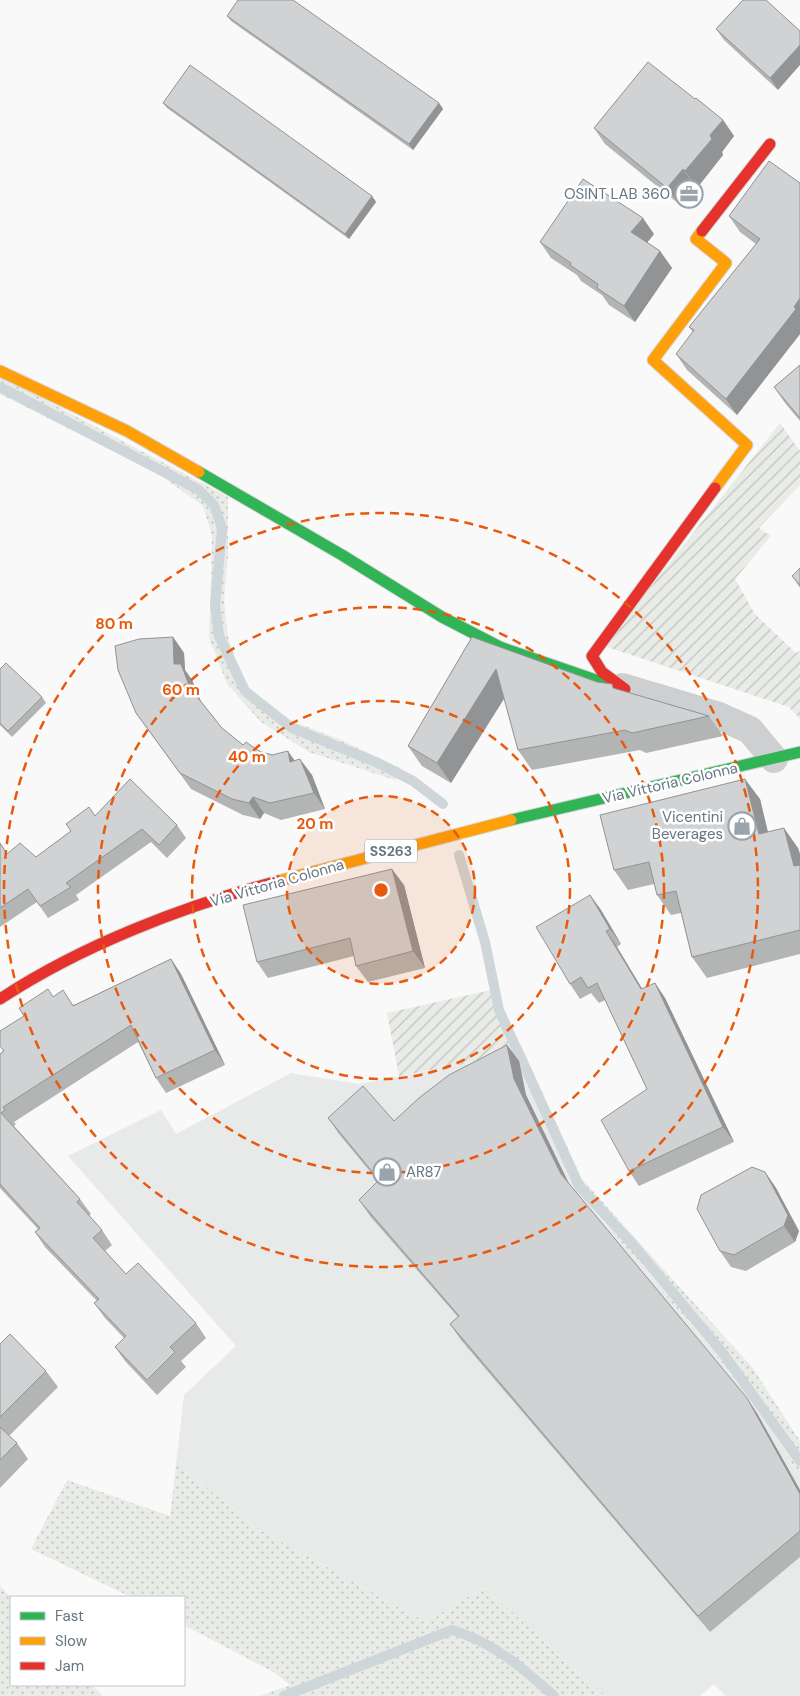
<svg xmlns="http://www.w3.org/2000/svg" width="800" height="1696" viewBox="0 0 800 1696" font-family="'DM Sans',sans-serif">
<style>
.built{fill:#e8e9e9}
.grass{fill:url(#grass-dots)}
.garden{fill:url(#garden-furrows)}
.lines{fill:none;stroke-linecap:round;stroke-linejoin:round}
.stream{stroke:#ced6d9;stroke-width:10}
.fast-casing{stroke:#d5d6d7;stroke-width:13}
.slow-casing{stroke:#d5d6d7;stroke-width:13}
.jam-casing{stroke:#d5d6d7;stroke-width:13}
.street{stroke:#cecfd0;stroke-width:28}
.fast{stroke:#30b455;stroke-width:11}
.slow{stroke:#ff9f0a;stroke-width:11}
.jam{stroke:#e5322d;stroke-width:11}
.wall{fill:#b3b5b5}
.shaded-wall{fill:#929394}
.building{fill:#d0d2d3;stroke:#929394}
.ring{fill:none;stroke:#e8590c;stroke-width:2.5;stroke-dasharray:9 6}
.labels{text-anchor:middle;stroke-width:5;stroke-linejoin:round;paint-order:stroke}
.shield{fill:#fff;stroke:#939fa8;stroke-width:1}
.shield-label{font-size:14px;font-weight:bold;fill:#657683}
.poi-label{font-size:15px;fill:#657683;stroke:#fff;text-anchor:end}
.street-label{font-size:15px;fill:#657683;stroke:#fff}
.centre{fill:#e8590c;stroke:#fff;stroke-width:2.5}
.ring-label{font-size:15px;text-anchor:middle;font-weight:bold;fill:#e8590c;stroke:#fff;stroke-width:5;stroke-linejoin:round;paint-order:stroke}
</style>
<defs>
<pattern id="grass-dots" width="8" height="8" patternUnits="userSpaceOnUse" patternTransform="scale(1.25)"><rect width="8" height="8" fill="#e8ebe6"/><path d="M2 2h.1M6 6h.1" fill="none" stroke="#c0c3c0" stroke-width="1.8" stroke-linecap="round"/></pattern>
<pattern id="garden-furrows" width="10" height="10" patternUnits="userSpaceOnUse" patternTransform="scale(1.25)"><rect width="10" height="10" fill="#e8ebe6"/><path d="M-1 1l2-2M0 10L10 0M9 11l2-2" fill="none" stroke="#c0c3c0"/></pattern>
</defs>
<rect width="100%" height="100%" fill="#f9f9f9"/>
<!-- built -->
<polygon class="built" points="512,1049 572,1183 763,1412 800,1478 800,1696 726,1696 714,1684 700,1696 606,1696 484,1587 426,1622 253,1526 204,1485 176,1465 184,1395 236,1346 68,1156 161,1110 176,1134 291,1073 359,1084 476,1062"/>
<!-- grass -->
<g class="grass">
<polygon points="0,376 228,497 228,555 224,600 228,637 243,681 264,704 281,717 339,739 402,769 395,780 309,752 261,722 227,684 209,638 212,536 203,506 160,475 0,394"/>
<polygon points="521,1045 582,1179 752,1367 800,1441 800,1478 763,1412 572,1183 512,1049"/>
<polygon points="176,1465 204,1485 253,1526 426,1622 484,1587 606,1696 260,1696 290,1685 275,1673 184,1625 184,1597 131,1597 31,1549 67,1480 170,1516"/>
<polygon points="0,1586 11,1597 11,1685 92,1685 103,1696 0,1696"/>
</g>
<!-- garden -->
<g class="garden">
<polygon points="780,423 800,451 800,485 759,528 771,536 735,579 755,614 796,653 800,651 800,719 789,707 604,646"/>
<polygon points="491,990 512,1049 476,1062 399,1076 387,1013"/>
</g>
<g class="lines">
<!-- stream -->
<g class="stream">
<polyline points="0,387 199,490 214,505 222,528 215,605 219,636 245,691 292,728 378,763 413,781 443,804"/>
<polyline points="459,855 485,942 499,1010 579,1186 636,1248 722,1352 800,1461"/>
<path d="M284 1696 452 1630C493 1642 523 1668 554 1696"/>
</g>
<!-- fast casing -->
<g class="fast-casing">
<g id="fast">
<polyline points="199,472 342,555 442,617 500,647 616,687"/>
<polyline points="511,820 800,752"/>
</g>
</g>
<!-- slow casing -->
<g class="slow-casing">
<g id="slow">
<polyline points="702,231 696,239 726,263 653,360 747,445 715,488"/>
<polyline points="0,371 127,431 199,472"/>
<polyline points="278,881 511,820"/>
</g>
</g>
<!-- jam casing -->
<g class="jam-casing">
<g id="jam">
<polyline points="702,231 770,144"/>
<polyline points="625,689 602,672 592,656 715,488"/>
<path d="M0 999C82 945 184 906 278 881"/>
</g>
</g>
<!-- street -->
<polyline class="street" points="622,687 719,716 750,730 774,759"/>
<!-- fast -->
<use href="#fast" class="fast"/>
<!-- slow -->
<use href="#slow" class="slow"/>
<!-- jam -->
<use href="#jam" class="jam"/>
</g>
<!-- wall -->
<g class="wall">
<polygon points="743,0 778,90 724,40 716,29"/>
<polygon points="227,16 439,103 443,109 413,150 231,21"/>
<polygon points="695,99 723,120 734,136 722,152 723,155 697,188 694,185 679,204 605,144 594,128"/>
<polygon points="163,103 372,196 376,202 349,239 167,108"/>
<polygon points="800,183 800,334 737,415 687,370 676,354 693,332 689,327 756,244 740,232 729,216"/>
<polygon points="654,234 647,242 660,251 672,268 635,322 609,305 602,295 581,281 577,275 551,258 540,242"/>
<polygon points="800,365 800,421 785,403 774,387"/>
<polygon points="800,568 800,588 792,576"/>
<polygon points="173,637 184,653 185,670 192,680 200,700 222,728 243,745 272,755 295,760 312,775 325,809 281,820 264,813 260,819 243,815 191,789 136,713"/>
<polygon points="472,637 615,689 709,716 723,736 646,753 640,750 532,770 518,750 504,699 451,783 422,766 408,746"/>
<polygon points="0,669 42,697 46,703 12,737 0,725"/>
<polygon points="760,799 768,832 798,848 800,854 800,954 707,978 692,957 681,913 671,915 657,895 654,884 628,890 614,870"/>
<polygon points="95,816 177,825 186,838 167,858 151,842 76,895 79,900 48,918 37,902 0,927 0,843 8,854 36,857"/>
<polygon points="404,885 425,968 368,982 356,966 354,956 268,978 257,962"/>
<polygon points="590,895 601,910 621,944 617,947 642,989 655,983 665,998 734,1142 639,1186 629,1171 647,1089 605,1000 599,1003 591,993 580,999 570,984"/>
<polygon points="171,959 181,974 225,1065 166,1093 156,1078 138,1042 14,1122 16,1124 14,1126 80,1199 91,1214 89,1216 102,1230 112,1245 105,1251 126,1274 196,1323 206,1338 181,1361 186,1367 157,1395 125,1361 115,1347 124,1338 105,1318 94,1303 97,1301 45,1247 35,1232 38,1229 0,1188 0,1054 53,997 74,1005"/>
<polygon points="507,1045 519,1061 526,1095 569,1184 747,1398 758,1415 800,1490 800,1557 710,1632 461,1340 450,1324 458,1317 370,1216 359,1200 378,1181 339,1134 328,1118 394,1121"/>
<polygon points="765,1172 776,1188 799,1231 795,1242 746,1271 731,1267 720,1251"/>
<polygon points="0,1344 46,1371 58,1387 9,1436 17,1443 28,1459 0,1488"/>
</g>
<!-- shaded-wall -->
<g class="shaded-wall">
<polygon points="800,45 800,65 778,90 770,78"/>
<polygon points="439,103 443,109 413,150 409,144"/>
<polygon points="723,120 734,136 722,152 723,155 697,188 685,171 710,135"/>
<polygon points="683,169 694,185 679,204 667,188"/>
<polygon points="372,196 376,202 349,239 345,234"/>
<polygon points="643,218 654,234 643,248 631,232"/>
<polygon points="660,251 672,268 635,322 624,306"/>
<polygon points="800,298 800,334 737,415 726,399"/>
<polygon points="173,637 184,653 185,670 192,680 202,704 174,664"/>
<polygon points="496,669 510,689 451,783 437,763"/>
<polygon points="288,751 299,767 290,762"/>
<polygon points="300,759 312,775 325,809 314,793"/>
<polygon points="745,779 760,799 773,854 759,834"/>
<polygon points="253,797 264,813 260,819 249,803"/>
<polygon points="784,828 798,848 800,854 800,875 794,866"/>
<polygon points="392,869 404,885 425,968 413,951"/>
<polygon points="590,895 601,910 621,944 610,929"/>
<polygon points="606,931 617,947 652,1005 641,989"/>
<polygon points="171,959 181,974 225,1065 215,1050"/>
<polygon points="655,983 665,998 734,1142 723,1127"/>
<polygon points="507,1045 519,1061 526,1095 572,1190 561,1174 514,1079"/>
<polygon points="765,1172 776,1188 799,1231 795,1242 784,1226"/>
<polygon points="747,1398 758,1415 800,1490 800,1494"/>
</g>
<!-- building -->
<g class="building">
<polygon points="238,0 293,0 439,103 409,144 227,16"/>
<polygon points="743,0 766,0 800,31 800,45 770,78 716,29"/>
<polygon points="648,62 695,99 696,98 723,120 710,135 712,139 685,171 683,169 667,188 594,128"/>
<polygon points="190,65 372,196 345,234 163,103"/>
<polygon points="769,161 800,183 800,298 794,307 796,309 726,399 676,354 694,330 689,327 760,239 729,216"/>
<polygon points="583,179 643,218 631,232 660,251 624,306 597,288 598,284 570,265 571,263 540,242"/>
<polygon points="800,365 800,418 774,387"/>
<polygon points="800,568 800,585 792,576"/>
<polygon points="173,637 174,664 181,664 190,688 222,728 243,745 246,742 259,751 272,755 288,751 290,762 300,759 314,793 270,803 253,797 249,803 232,799 180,773 136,713 118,670 115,646 139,639"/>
<polygon points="472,637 597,682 612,684 613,688 709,716 632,733 625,730 518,750 496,669 437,763 408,746"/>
<polygon points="6,663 42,697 8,731 0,723 0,669"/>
<polygon points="130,779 177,825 159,845 142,829 66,883 71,887 40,906 28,889 0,908 0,843 7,854 20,843 36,857 71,831 66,824 89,807 95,816"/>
<polygon points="745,779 759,834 784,828 794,866 800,865 800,930 692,957 676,891 657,895 649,862 614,870 600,815"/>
<polygon points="392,869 413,951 356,966 350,938 257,962 243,905"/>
<polygon points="590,895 610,929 606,931 641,989 655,983 723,1127 629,1171 601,1120 647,1089 597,983 588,988 581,977 570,984 536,927"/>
<polygon points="171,959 215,1050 156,1078 131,1025 3,1107 5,1110 1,1113 80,1199 77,1202 102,1230 93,1238 126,1274 138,1263 196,1323 170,1347 175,1352 147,1380 115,1347 126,1336 94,1303 99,1299 35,1232 40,1228 0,1184 0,1054 4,1051 0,1046 0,1031 24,1016 19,1008 48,989 53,997 63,990 73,1006"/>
<polygon points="507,1045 514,1079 561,1174 747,1398 800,1494 800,1531 698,1616 450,1324 459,1316 359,1200 379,1180 328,1118 363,1086 394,1121 419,1098 449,1075"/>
<polygon points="752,1167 765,1172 788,1215 784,1226 734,1255 720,1251 697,1209 701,1195"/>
<polygon points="10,1334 46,1371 0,1417 0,1344"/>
<polygon points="0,1427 17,1443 0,1460"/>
</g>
<!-- distance rings -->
<circle cx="381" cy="890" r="94" fill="#e8590c" fill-opacity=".12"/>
<g class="ring">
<circle cx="381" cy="890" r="94"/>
<circle cx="381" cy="890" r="189"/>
<circle cx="381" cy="890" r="283"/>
<circle cx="381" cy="890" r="377"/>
</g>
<!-- icons -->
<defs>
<g id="office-ring" transform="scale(1.4375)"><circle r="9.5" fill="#fff" stroke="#99a4ac" stroke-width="1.5"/><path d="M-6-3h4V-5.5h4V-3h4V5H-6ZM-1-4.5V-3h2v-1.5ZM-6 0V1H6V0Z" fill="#99a4ac"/></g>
<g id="shop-ring" transform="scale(1.4375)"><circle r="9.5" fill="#fff" stroke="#99a4ac" stroke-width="1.5"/><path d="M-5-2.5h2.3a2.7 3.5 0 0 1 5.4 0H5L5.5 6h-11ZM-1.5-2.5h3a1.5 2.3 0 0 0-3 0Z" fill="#99a4ac"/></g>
</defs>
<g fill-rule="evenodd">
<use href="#office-ring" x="689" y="194"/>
<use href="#shop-ring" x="742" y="826"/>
<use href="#shop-ring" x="387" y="1172"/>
</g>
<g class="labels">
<!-- shield labels -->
<rect class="shield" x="365" y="839.5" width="52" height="23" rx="4"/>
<g class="shield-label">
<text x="391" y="856">SS263</text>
</g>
<!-- poi labels -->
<g class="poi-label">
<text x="670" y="199">OSINT LAB 360</text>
<text x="723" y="822">Vicentini<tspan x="723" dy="17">Beverages</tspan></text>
<text x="406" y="1177" text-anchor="start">AR87</text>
</g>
<!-- street labels -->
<g class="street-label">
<text transform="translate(670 783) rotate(-13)" y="5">Via Vittoria Colonna</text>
<text transform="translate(277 883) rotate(-16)" y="5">Via Vittoria Colonna</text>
</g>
</g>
<circle cx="381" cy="890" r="8" class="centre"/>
<g class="ring-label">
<text x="114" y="629">80 m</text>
<text x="181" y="695">60 m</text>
<text x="247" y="762">40 m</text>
<text x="315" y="829">20 m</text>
</g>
<!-- legend -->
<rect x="10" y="1596" width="175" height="90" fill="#ffffff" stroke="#c1c8cd"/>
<rect x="20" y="1612" width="25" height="8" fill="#30b455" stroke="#c1c8cd"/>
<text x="55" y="1621" font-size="15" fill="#657683">Fast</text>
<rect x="20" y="1637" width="25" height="8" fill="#ff9f0a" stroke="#c1c8cd"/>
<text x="55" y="1646" font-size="15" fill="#657683">Slow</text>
<rect x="20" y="1662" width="25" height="8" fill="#e5322d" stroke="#c1c8cd"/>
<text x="55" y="1671" font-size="15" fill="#657683">Jam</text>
</svg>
